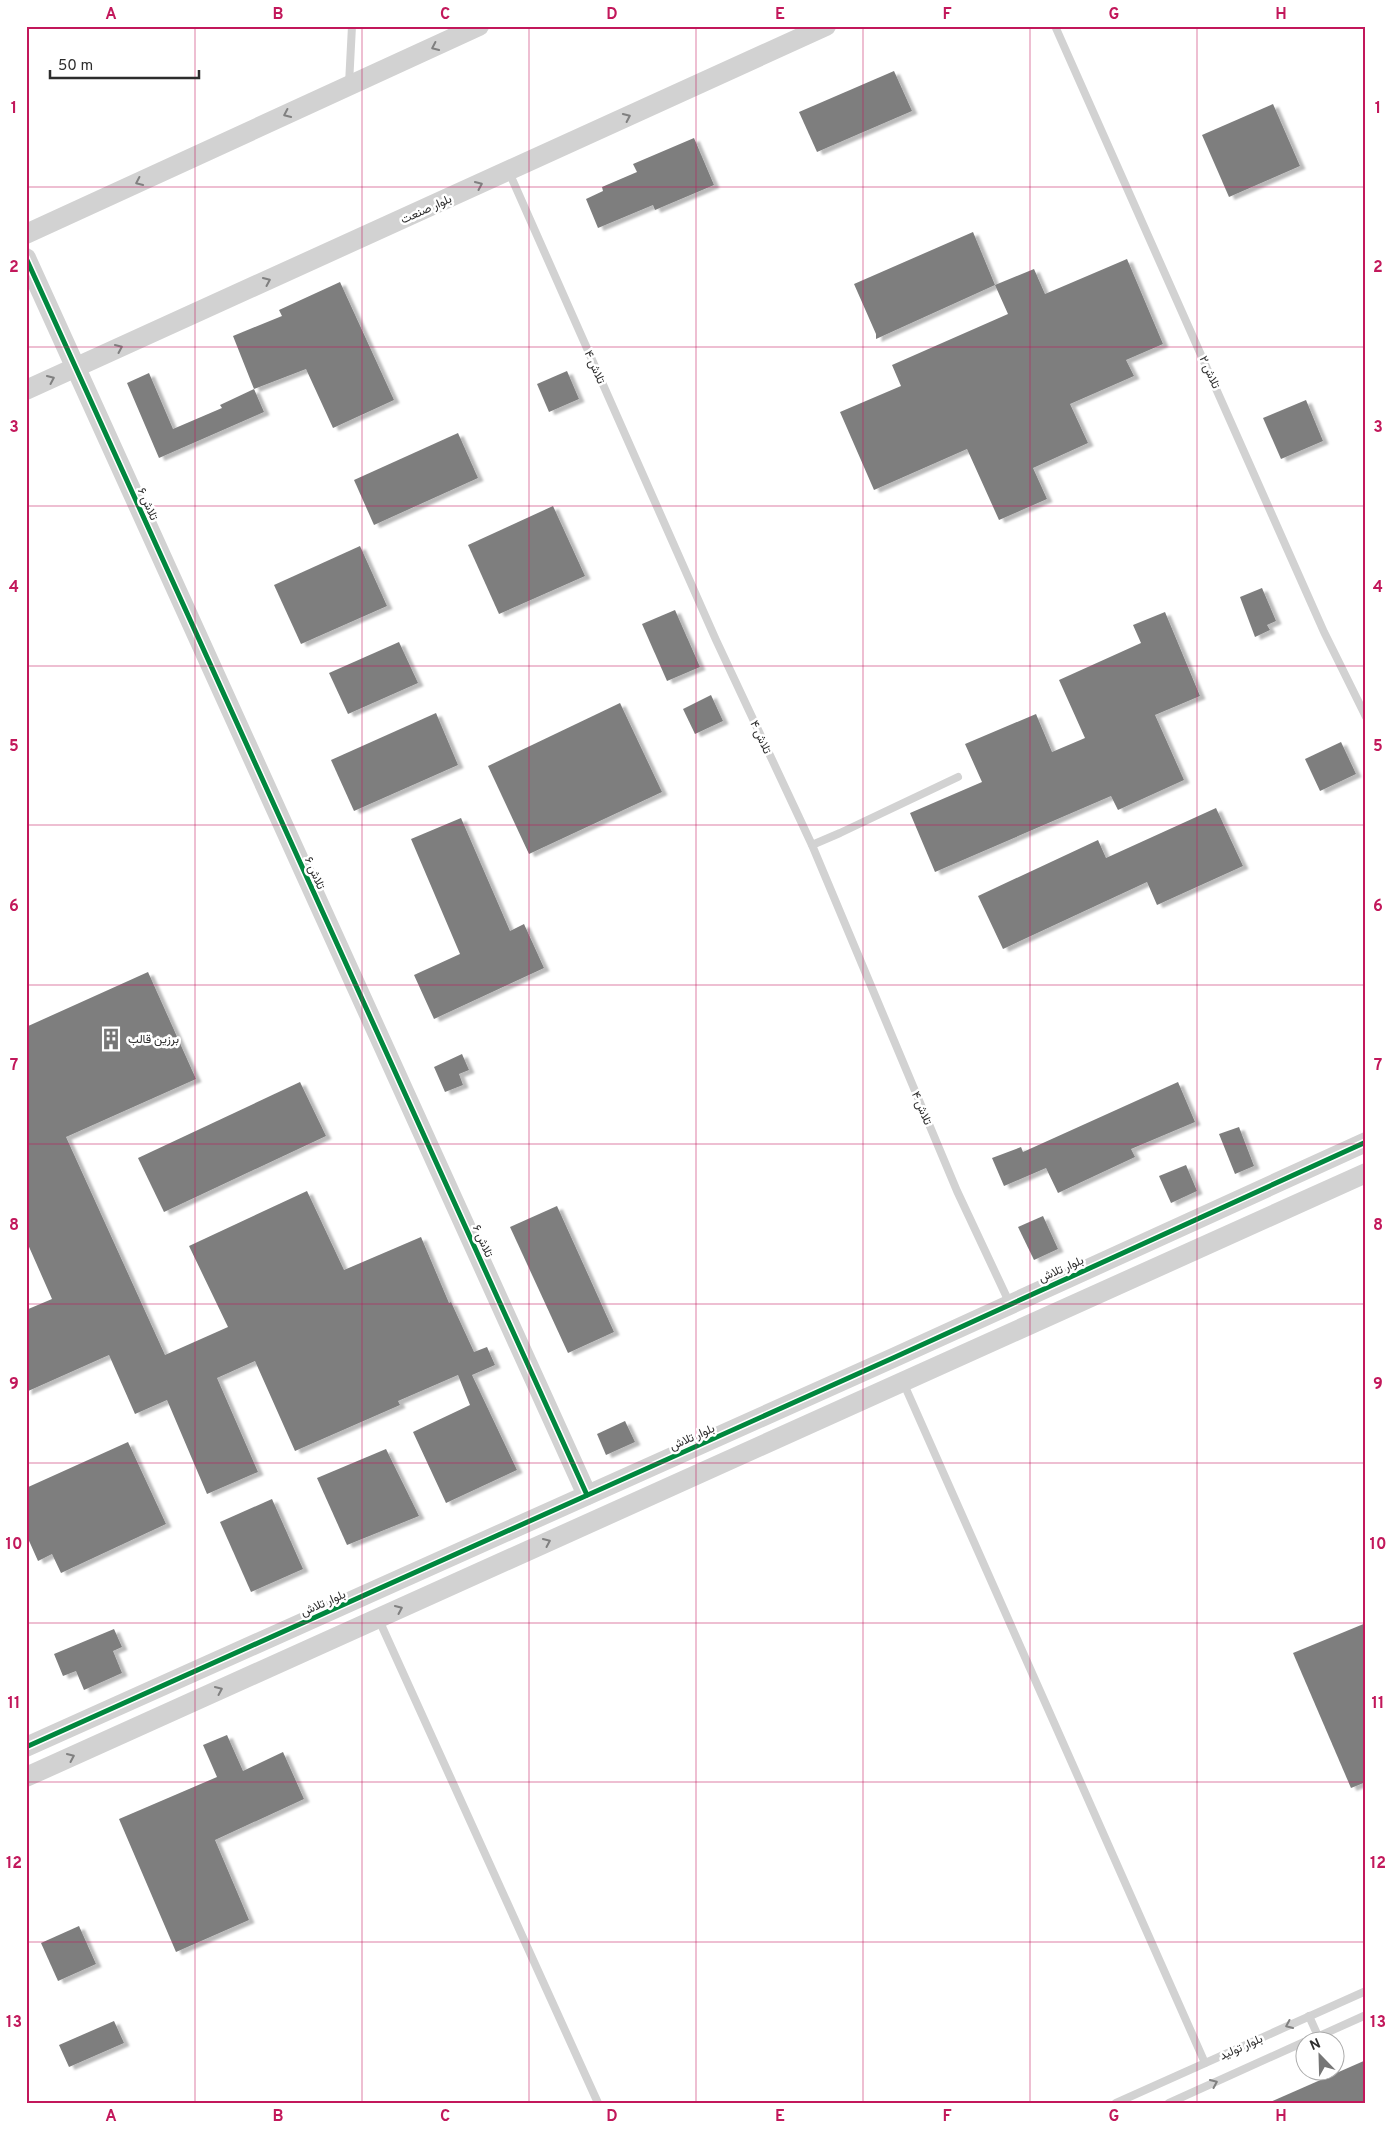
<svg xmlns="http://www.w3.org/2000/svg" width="1392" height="2129" viewBox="0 0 1392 2129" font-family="Overpass,Vazirmatn,sans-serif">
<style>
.building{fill:#7e7e7e;filter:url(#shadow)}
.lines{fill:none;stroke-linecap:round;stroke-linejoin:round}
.service{stroke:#d2d2d2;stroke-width:8}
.tertiary{stroke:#d2d2d2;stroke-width:20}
.cycleway-casing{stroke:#fff;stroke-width:8}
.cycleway{stroke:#00873e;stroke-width:5}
.oneway{stroke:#808080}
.grid{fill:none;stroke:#c2185b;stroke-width:1;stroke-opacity:0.55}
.labels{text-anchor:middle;stroke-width:5;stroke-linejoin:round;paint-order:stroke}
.street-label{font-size:12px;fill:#2d2d2d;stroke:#fff}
.poi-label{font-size:12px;fill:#2d2d2d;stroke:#fff;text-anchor:start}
.neatline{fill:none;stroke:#c2185b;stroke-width:2}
.grid-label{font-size:16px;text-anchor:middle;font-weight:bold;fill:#c2185b}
</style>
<defs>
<filter id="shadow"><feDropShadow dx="5.5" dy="3" stdDeviation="1" flood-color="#0004"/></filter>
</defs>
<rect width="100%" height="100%" fill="#fff"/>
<!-- building -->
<g class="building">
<polygon points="894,71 912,111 817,152 799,112"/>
<polygon points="1273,104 1300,166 1229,197 1202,135"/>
<polygon points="694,138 714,185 655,210 653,205 598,228 586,199 603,191 602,187 637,172 633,164"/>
<polygon points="973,232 995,285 876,339 876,334 854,284"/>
<polygon points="1127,259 1163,344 1126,360 1134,376 1070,404 1088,443 1033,468 1047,499 999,520 967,449 874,490 840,412 901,386 892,365 1008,314 995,285 1034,269 1045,294"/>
<polygon points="340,282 394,400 333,428 306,369 254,389 233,336 282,316 279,310"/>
<polygon points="567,371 579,399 549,412 537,384"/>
<polygon points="149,373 173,429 222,408 220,405 254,389 264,412 159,458 127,383"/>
<polygon points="1306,400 1323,441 1281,459 1263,418"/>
<polygon points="458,433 478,478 374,525 354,480"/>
<polygon points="553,506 585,576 499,614 468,545"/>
<polygon points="360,546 387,606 301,644 274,585"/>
<polygon points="1262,588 1276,621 1267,625 1270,630 1255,637 1240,597"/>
<polygon points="675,610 700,667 667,681 642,624"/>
<polygon points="1165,612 1200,696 1155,715 1184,780 1118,810 1111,796 935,872 910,813 982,782 965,744 1036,714 1052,752 1085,738 1059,680 1141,643 1133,625"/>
<polygon points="399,642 418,683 348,714 329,673"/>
<polygon points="711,695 723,721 695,734 683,709"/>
<polygon points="620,703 662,792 529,854 488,766"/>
<polygon points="436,713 458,765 354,811 331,760"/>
<polygon points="1341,742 1356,774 1320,791 1305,759"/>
<polygon points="1216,808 1243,866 1157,905 1147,882 1003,949 978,896 1098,840 1106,858"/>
<polygon points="461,818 510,931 524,924 544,968 434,1019 414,975 460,954 411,839"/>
<polygon points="148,972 196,1079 66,1137 165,1355 228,1327 189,1246 307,1191 344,1270 421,1237 449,1303 451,1302 474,1352 487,1347 495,1365 472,1375 517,1470 446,1503 413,1432 470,1405 458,1375 398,1401 400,1405 295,1451 255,1361 217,1378 258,1472 207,1494 167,1400 135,1414 109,1355 26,1392 26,1310 52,1299 26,1240 26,1027"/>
<polygon points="462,1054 469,1070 459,1074 463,1085 445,1092 434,1067"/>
<polygon points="300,1082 326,1136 164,1212 138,1158"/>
<polygon points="1178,1082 1195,1122 1131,1149 1135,1157 1058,1193 1046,1168 1004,1186 992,1158 1021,1147 1023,1152"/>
<polygon points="1239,1127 1254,1166 1235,1174 1219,1134"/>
<polygon points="1186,1165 1197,1191 1171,1203 1159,1176"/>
<polygon points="557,1206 614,1332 568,1353 510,1227"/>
<polygon points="1043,1216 1058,1249 1034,1260 1018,1227"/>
<polygon points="625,1421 635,1442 606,1455 597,1434"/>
<polygon points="128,1442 166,1524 61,1573 52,1554 38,1561 26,1534 26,1488"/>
<polygon points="386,1449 419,1516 347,1545 317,1478"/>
<polygon points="272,1499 303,1569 251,1592 220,1522"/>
<polygon points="1366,1623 1366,1782 1351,1788 1293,1653"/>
<polygon points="114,1629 122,1647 113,1651 122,1673 84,1690 76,1671 63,1676 54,1654"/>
<polygon points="227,1735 243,1771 283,1752 304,1799 215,1840 249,1920 176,1952 119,1819 217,1777 203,1745"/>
<polygon points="79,1926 96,1964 58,1981 41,1943"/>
<polygon points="114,2021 124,2043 69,2067 59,2045"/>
<polygon points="1366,2060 1366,2103 1268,2103"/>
</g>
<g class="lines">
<!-- service -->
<g class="service">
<polyline points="1055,26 1324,632 1366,717"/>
<polyline points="349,84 352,26"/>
<polyline points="509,172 716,640 812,845 957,1191 1010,1304"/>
<polyline points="812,845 840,833 958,777"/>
<polyline points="903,1382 1205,2063"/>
<polyline points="379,1620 598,2103"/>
<polyline points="1309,2016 1318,2036"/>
<polyline points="1306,2042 1366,2015"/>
<polyline points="1116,2103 1366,1991"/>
<polyline points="1169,2103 1304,2042"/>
</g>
<!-- tertiary -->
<g class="tertiary">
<polyline points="26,234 479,26"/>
<polyline points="26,258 587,1495"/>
<polyline points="26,390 826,26"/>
<polyline points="26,1747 893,1358 1366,1142"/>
<polyline points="26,1777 1366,1173"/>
</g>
<!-- cycleway casing -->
<g class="cycleway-casing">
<g id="cycleway">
<polyline points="26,258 587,1495"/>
<polyline points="26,1747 893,1358 1366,1142"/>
</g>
</g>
<!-- cycleway -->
<use href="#cycleway" class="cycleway"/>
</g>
<!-- one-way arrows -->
<defs><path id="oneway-chevron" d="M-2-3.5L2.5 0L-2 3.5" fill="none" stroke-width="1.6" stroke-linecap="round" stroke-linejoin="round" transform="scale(1.25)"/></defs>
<g class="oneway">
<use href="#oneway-chevron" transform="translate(435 47) rotate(155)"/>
<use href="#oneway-chevron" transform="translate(287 114) rotate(155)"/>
<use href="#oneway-chevron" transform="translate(627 117) rotate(-25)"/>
<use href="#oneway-chevron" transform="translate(139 182) rotate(155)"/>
<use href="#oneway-chevron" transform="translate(479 185) rotate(-24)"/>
<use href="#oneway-chevron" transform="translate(267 281) rotate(-24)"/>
<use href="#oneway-chevron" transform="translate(119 348) rotate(-24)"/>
<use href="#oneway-chevron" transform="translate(51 379) rotate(-24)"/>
<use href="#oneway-chevron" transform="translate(547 1542) rotate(-24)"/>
<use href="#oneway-chevron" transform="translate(399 1609) rotate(-24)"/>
<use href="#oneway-chevron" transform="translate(219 1690) rotate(-24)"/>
<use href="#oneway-chevron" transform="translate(71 1757) rotate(-24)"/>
<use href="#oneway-chevron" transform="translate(1289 2025) rotate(156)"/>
<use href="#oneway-chevron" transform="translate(1214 2083) rotate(-24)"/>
</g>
<!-- grid -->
<path class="grid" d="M195 26V2103M362 26V2103M529 26V2103M696 26V2103M863 26V2103M1030 26V2103M1197 26V2103M26 187H1366M26 347H1366M26 506H1366M26 666H1366M26 825H1366M26 985H1366M26 1144H1366M26 1304H1366M26 1463H1366M26 1623H1366M26 1782H1366M26 1942H1366"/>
<!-- icons -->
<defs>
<g id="building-bare" transform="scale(1.725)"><path d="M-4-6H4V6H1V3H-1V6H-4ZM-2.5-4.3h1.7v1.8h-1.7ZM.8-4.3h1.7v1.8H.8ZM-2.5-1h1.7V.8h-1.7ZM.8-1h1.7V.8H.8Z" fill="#767676" stroke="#fff" stroke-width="2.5" paint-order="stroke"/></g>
</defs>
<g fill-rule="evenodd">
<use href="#building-bare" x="111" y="1039"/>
</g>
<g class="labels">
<!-- street labels -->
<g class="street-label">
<text transform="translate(426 209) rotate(-24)" y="4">بلوار صنعت</text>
<text transform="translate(595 367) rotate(66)" y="4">تلاش ۴</text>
<text transform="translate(1210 372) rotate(66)" y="4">تلاش ۲</text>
<text transform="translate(148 504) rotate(66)" y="4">تلاش ۶</text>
<text transform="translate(761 737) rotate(65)" y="4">تلاش ۴</text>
<text transform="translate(315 873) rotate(66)" y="4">تلاش ۶</text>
<text transform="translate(922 1108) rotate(67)" y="4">تلاش ۴</text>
<text transform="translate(483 1241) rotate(66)" y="4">تلاش ۶</text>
<text transform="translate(1061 1269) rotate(-24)" y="4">بلوار تلاش</text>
<text transform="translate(692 1437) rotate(-24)" y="4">بلوار تلاش</text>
<text transform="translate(323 1603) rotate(-24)" y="4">بلوار تلاش</text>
<text transform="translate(1241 2047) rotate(-24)" y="4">بلوار تولید</text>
</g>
<!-- poi labels -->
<g class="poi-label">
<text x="128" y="1043">برزین قالب</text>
</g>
</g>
<!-- border -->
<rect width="1392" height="2129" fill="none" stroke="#ffffff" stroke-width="55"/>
<!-- north arrow -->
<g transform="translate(1320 2056) rotate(337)"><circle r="24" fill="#ffffff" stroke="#ababab"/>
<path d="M0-4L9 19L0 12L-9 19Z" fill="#767676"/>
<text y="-8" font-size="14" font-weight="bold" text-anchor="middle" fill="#2d2d2d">N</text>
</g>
<!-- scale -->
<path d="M50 70v8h149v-8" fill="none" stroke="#2d2d2d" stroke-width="2.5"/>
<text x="58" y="70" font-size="15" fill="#2d2d2d" stroke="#ffffff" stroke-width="4" paint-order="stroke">50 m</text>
<rect x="28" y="28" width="1336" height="2074" class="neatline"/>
<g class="grid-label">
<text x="111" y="19">A</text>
<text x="278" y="19">B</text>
<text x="445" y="19">C</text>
<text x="612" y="19">D</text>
<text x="780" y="19">E</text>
<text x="947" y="19">F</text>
<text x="1114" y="19">G</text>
<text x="1281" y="19">H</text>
<text x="14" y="113">1</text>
<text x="1378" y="113">1</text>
<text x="14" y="272">2</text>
<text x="1378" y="272">2</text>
<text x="14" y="432">3</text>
<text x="1378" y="432">3</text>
<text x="14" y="592">4</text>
<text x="1378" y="592">4</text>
<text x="14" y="751">5</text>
<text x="1378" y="751">5</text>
<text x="14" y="911">6</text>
<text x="1378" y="911">6</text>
<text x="14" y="1070">7</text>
<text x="1378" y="1070">7</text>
<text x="14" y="1230">8</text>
<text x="1378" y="1230">8</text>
<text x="14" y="1389">9</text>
<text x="1378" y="1389">9</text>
<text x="14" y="1549">10</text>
<text x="1378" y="1549">10</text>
<text x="14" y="1708">11</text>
<text x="1378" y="1708">11</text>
<text x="14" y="1868">12</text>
<text x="1378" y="1868">12</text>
<text x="14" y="2027">13</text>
<text x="1378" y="2027">13</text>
<text x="111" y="2121">A</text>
<text x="278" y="2121">B</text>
<text x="445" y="2121">C</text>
<text x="612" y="2121">D</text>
<text x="780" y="2121">E</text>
<text x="947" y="2121">F</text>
<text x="1114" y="2121">G</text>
<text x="1281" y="2121">H</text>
</g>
</svg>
